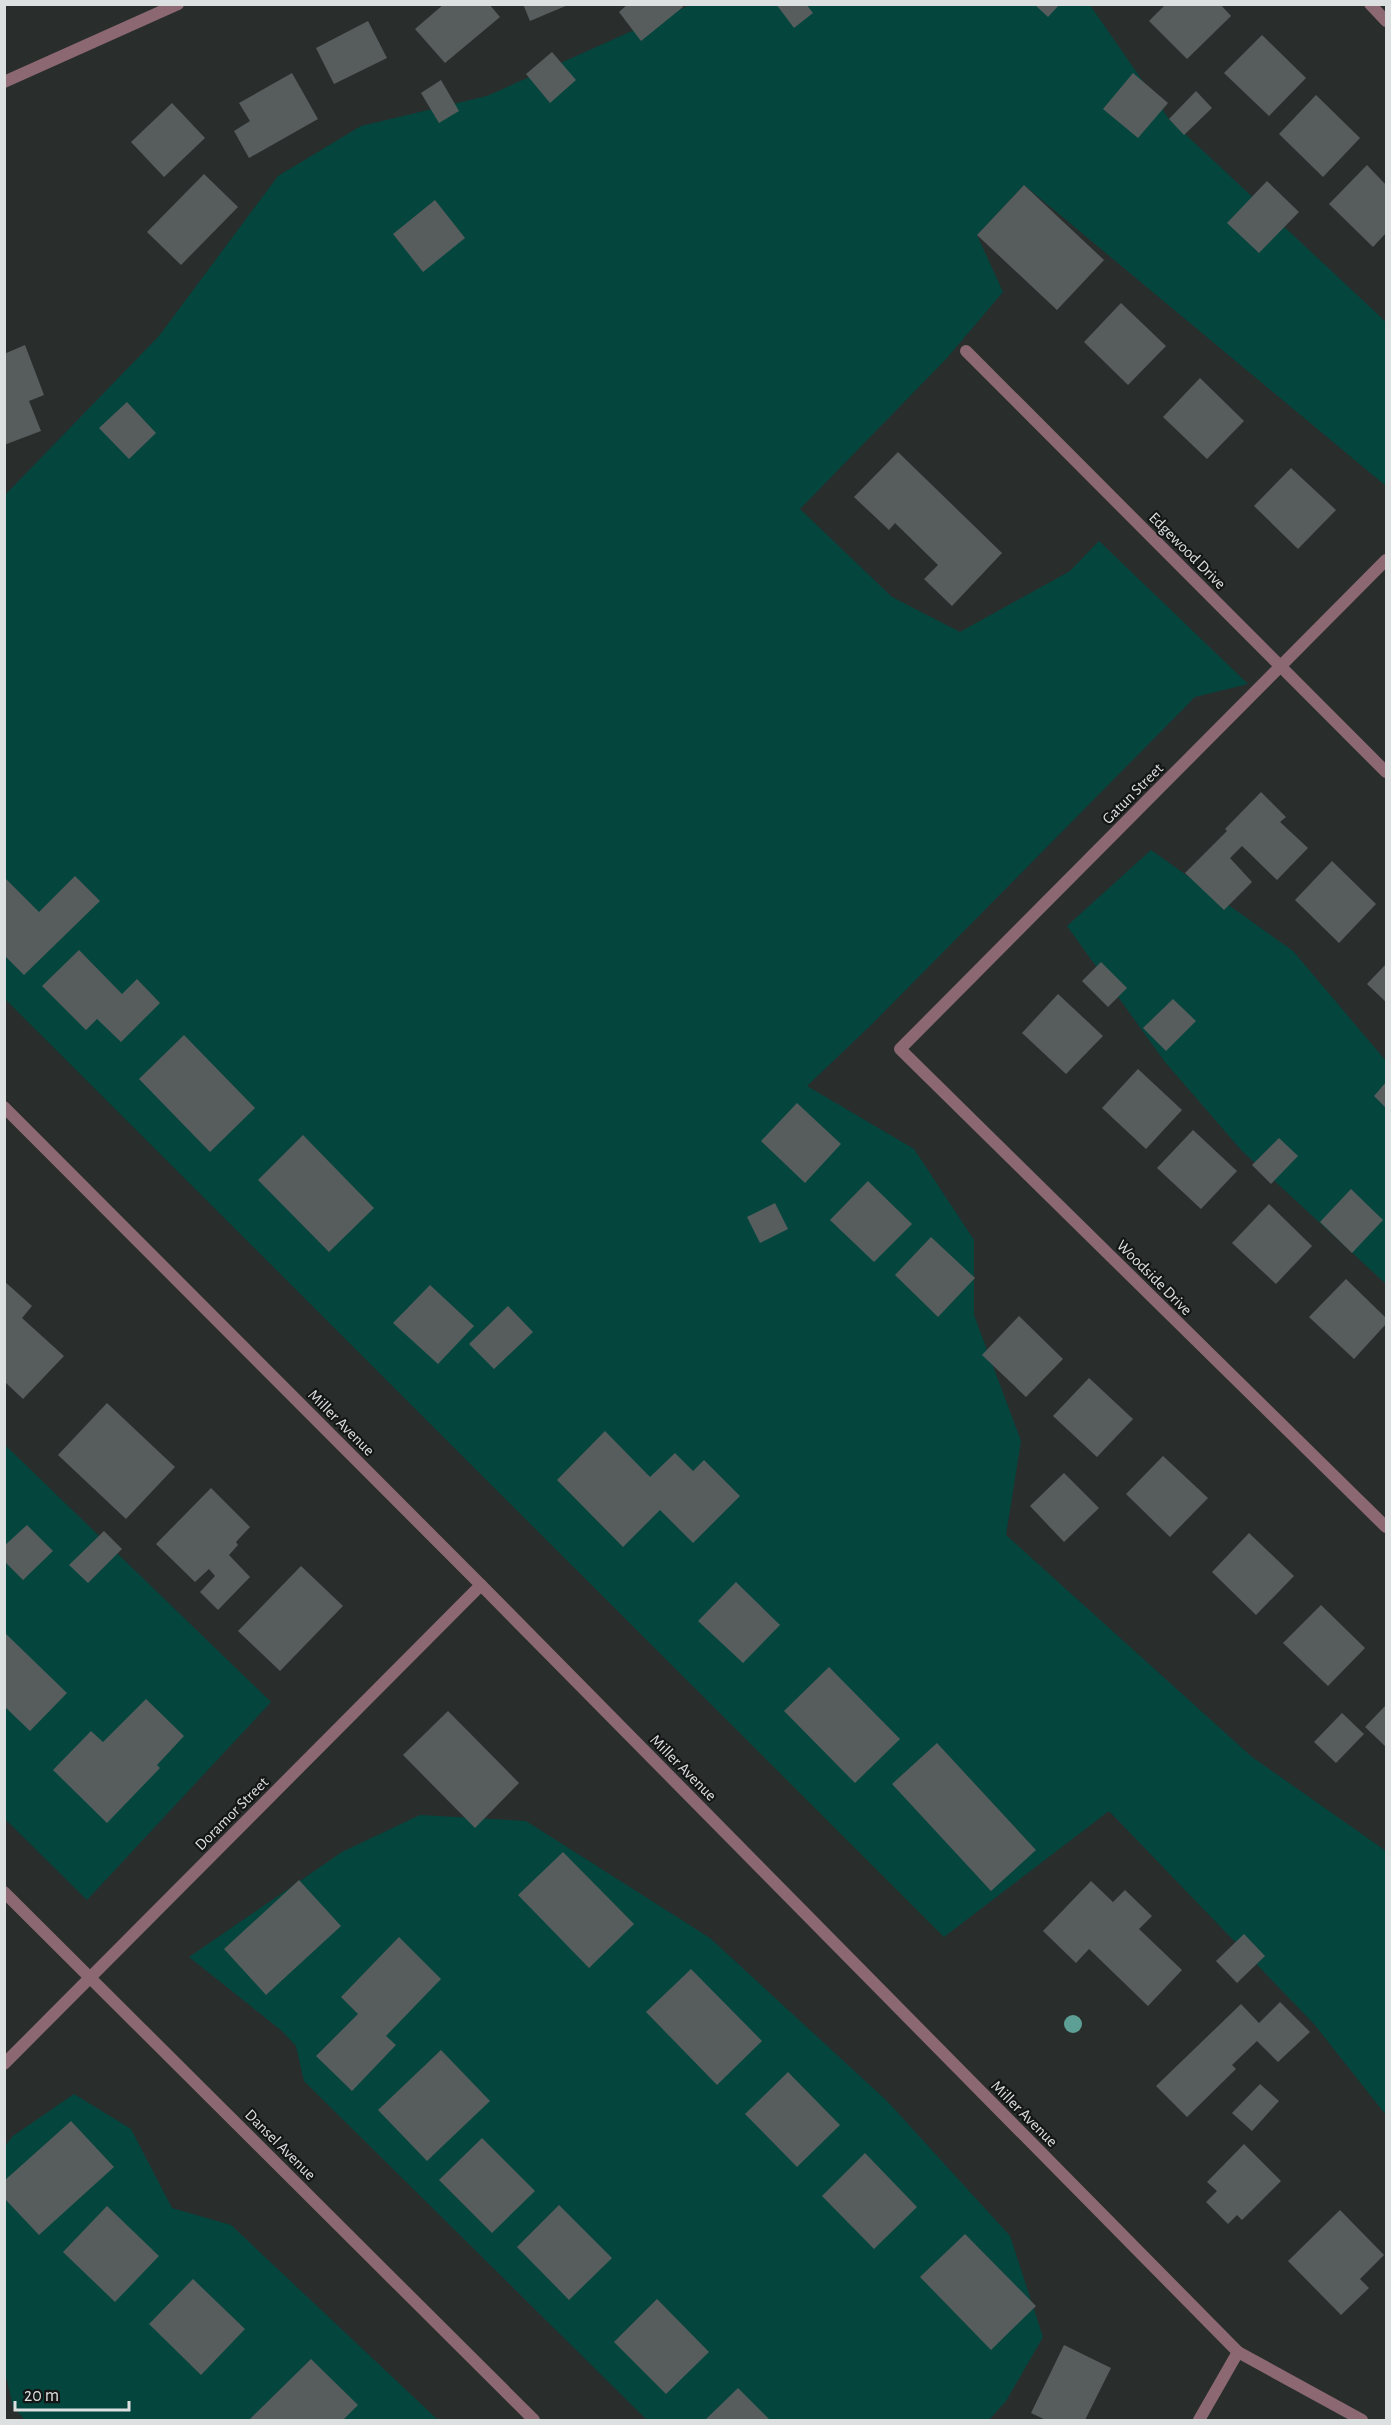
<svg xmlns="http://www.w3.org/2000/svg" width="1391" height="2425" viewBox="0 0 1391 2425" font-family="'Alegreya Sans',sans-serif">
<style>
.green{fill:#04453e}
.building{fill:#575d5c}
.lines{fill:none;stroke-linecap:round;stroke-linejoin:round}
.street{stroke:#8c6873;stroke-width:12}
.tree{fill:#5d9f95}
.labels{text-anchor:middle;stroke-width:4.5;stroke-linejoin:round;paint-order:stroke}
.street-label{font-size:16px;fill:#dde0e0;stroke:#131615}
</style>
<rect width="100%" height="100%" fill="#292e2d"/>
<!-- green -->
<g class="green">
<polygon points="690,5 1090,5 1169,119 1386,322 1386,486 1024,185 977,235 1003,292 946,359 800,509 892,597 960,632 1070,571 1099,541 1248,684 1195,697 871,1025 807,1086 914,1149 974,1240 974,1315 1021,1441 1006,1535 1252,1757 1386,1851 1386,2115 1314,2024 1109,1811 944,1937 5,999 4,496 159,336 278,176 361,126 487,96"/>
<polygon points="1151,850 1293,951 1386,1061 1386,1284 1242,1151 1165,1062 1067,926"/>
<polygon points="4,1444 271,1702 87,1900 5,1819"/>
<polygon points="420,1815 526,1821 710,1938 887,2101 1010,2236 1043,2337 1006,2401 989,2420 647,2420 304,2081 296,2046 282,2031 189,1957 342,1852"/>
<polygon points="74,2094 131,2129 172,2208 231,2225 438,2420 25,2420 13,2407 5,2372 4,2147 13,2136"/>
</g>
<!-- building -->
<g class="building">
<polygon points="444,4 489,4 500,17 445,63 415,29"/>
<polygon points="523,4 568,4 568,5 530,21"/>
<polygon points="628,4 681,4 683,7 641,41 619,12"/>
<polygon points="776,4 806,4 813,13 794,28"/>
<polygon points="1034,4 1060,4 1048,17"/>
<polygon points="1166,4 1220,4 1231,16 1187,59 1149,21"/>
<polygon points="368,21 387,58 334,84 316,48"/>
<polygon points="1262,35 1306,78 1269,116 1224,73"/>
<polygon points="552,52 576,80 550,103 526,74"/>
<polygon points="292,73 318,119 249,158 234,131 250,121 239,103"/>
<polygon points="1133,73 1168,103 1138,138 1103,109"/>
<polygon points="441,80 459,111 439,123 421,93"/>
<polygon points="1196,91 1212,108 1184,135 1169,119"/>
<polygon points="1316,95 1360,138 1323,177 1279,134"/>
<polygon points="172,103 205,138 164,177 131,142"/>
<polygon points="1367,165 1386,185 1386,233 1373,247 1329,204"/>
<polygon points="204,174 238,207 181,265 147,232"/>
<polygon points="1267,181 1299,212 1259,253 1227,223"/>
<polygon points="1024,185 1104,260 1057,310 977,235"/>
<polygon points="435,200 465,238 423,272 393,234"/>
<polygon points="1121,303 1166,346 1128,385 1084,342"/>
<polygon points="25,345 44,395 29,401 41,431 4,445 4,354"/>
<polygon points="1200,378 1244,421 1207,459 1163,417"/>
<polygon points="127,402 156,433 129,459 99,428"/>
<polygon points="898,452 1002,553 952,606 924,579 938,565 895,523 889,530 854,497"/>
<polygon points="1291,468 1336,510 1298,549 1254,506"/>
<polygon points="1261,792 1286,817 1280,822 1308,848 1277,880 1242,846 1230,858 1252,882 1224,910 1185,873 1227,831 1225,829"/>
<polygon points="1332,861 1376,904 1339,943 1295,900"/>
<polygon points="75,876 100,901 24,975 4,955 4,877 39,912"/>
<polygon points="79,950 122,994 137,979 160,1003 121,1042 97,1019 86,1030 42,986"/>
<polygon points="1101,962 1127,988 1108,1007 1082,981"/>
<polygon points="1386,964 1386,1002 1367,984"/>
<polygon points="1058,994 1103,1036 1066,1074 1022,1033"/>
<polygon points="1173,999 1196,1021 1166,1051 1143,1028"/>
<polygon points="184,1035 255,1108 210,1152 139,1079"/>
<polygon points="1138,1069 1182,1110 1146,1149 1102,1108"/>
<polygon points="1386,1082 1386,1108 1374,1096"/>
<polygon points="797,1103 841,1144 805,1183 761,1141"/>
<polygon points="1193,1130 1237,1171 1201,1209 1157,1168"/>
<polygon points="303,1135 374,1208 329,1252 258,1180"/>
<polygon points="1279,1138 1298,1156 1271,1184 1252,1165"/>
<polygon points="868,1181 912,1224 874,1262 830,1220"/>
<polygon points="1351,1189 1383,1220 1352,1253 1320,1222"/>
<polygon points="775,1203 788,1229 760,1243 747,1217"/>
<polygon points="1269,1204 1312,1246 1276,1284 1232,1243"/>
<polygon points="931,1237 975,1278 938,1317 895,1275"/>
<polygon points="1346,1279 1386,1318 1386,1324 1354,1359 1309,1317"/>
<polygon points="4,1281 32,1306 22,1318 64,1356 23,1399 6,1383 4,1385"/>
<polygon points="430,1285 474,1326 438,1364 393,1323"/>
<polygon points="508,1306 533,1332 494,1369 469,1344"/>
<polygon points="1019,1316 1063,1359 1026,1397 982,1355"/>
<polygon points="1089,1378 1133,1419 1097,1457 1053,1416"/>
<polygon points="107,1403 175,1467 126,1519 58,1455"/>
<polygon points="605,1431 650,1477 675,1453 693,1471 704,1460 740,1496 693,1543 660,1510 623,1547 557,1480"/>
<polygon points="1163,1456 1208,1498 1170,1537 1126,1494"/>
<polygon points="1064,1473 1099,1508 1064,1542 1030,1506"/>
<polygon points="211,1488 250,1527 236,1542 238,1545 229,1555 250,1577 218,1610 200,1592 215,1576 209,1569 195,1582 156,1544"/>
<polygon points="27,1525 53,1551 23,1580 4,1561 4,1546"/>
<polygon points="104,1531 122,1549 88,1583 69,1565"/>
<polygon points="1249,1533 1294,1576 1256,1615 1212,1572"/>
<polygon points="301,1566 343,1606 280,1671 238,1631"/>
<polygon points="736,1582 780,1625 743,1663 698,1621"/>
<polygon points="1321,1605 1365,1648 1328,1686 1283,1643"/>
<polygon points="4,1632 67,1693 30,1731 4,1706"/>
<polygon points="829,1667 900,1739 855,1783 784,1711"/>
<polygon points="146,1699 184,1736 157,1765 160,1768 107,1823 53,1770 91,1731 103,1742"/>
<polygon points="1386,1705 1386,1747 1365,1727"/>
<polygon points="448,1711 519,1783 475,1828 403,1755"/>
<polygon points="1342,1713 1364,1734 1336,1763 1314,1742"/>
<polygon points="937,1743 1036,1850 991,1891 892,1784"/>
<polygon points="563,1852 634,1924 589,1968 518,1895"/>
<polygon points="299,1880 341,1926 266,1995 224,1949"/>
<polygon points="1091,1881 1113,1902 1125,1890 1152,1916 1139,1929 1182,1970 1148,2006 1089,1949 1076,1963 1043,1931"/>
<polygon points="1244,1934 1265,1956 1237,1983 1216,1961"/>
<polygon points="399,1937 441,1979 386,2036 396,2045 352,2091 316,2056 358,2014 341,1997"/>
<polygon points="691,1969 762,2041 717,2085 646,2012"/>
<polygon points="1280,2002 1310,2032 1278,2062 1257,2041 1232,2065 1236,2069 1187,2117 1156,2086 1241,2004 1259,2023"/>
<polygon points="441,2050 490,2101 427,2161 378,2110"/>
<polygon points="788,2072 840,2125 797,2167 745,2114"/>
<polygon points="1260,2084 1279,2101 1252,2131 1232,2113"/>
<polygon points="71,2121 114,2167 39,2235 4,2198 4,2181"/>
<polygon points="482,2138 535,2191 492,2233 439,2180"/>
<polygon points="1244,2144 1281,2181 1242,2220 1237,2215 1228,2224 1206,2202 1217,2191 1207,2182"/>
<polygon points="865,2153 917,2207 874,2249 822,2196"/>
<polygon points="559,2205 612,2258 569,2300 517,2247"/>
<polygon points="107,2206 159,2256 115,2302 63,2252"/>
<polygon points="1340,2210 1384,2255 1360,2279 1369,2288 1341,2315 1288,2261"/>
<polygon points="965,2234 1036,2306 991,2350 920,2277"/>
<polygon points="193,2279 245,2329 201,2375 149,2324"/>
<polygon points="657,2299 709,2352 666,2394 614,2342"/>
<polygon points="1064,2345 1111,2368 1085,2420 1046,2420 1031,2413"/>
<polygon points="311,2359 358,2405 343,2420 249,2420"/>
<polygon points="738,2388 770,2420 705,2420"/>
</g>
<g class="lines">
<!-- street -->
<g class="street">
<polyline points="1370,4 1386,21"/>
<polyline points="4,82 178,4"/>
<polyline points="966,351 1386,772"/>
<polyline points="1386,560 900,1049 1386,1527"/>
<polyline points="4,1107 481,1585 1238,2352 1362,2420"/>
<polyline points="4,1892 534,2420"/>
<polyline points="4,2064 481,1585"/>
<polyline points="1199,2420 1238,2352"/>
</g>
</g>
<!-- trees -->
<circle class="tree" cx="1073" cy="2024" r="9"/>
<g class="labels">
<!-- street labels -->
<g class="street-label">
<text transform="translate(1188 550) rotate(45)" y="6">Edgewood Drive</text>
<text transform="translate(1132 793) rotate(-45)" y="6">Gatun Street</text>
<text transform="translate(1155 1277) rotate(45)" y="6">Woodside Drive</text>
<text transform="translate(342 1422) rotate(45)" y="6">Miller Avenue</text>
<text transform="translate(684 1767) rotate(45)" y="6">Miller Avenue</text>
<text transform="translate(231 1813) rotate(-45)" y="6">Doramor Street</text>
<text transform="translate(1025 2113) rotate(45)" y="6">Miller Avenue</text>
<text transform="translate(281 2144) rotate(45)" y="6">Dansel Avenue</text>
</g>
</g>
<!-- border -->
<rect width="1391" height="2425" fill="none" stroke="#dde0e0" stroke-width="12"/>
<!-- scale -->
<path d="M15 2401v9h114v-9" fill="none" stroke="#dde0e0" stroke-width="3"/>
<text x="24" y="2401" font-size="18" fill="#dde0e0" stroke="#131615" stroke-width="4.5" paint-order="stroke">20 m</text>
</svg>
